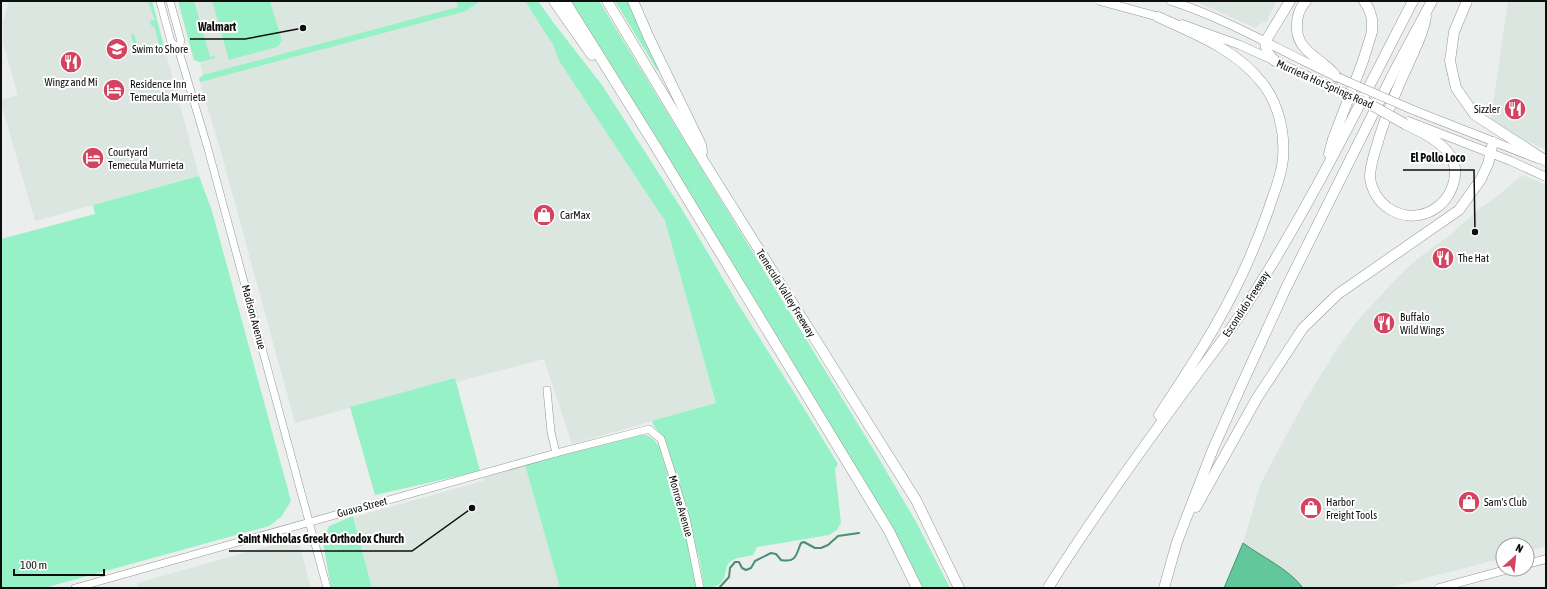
<svg xmlns="http://www.w3.org/2000/svg" width="1547" height="589" viewBox="0 0 1547 589" font-family="'Asap Condensed',sans-serif">
<style>
.built{fill:#dae6df}
.green{fill:#97f1c7}
.water{fill:#62c89c;stroke:#489071}
.lines{fill:none;stroke-linecap:round;stroke-linejoin:round}
.stream{stroke:#489071;stroke-width:2}
.minor-casing{stroke:#949896;stroke-width:8}
.major-casing{stroke:#949896;stroke-width:9}
.highway-casing{stroke:#949896;stroke-width:11}
.minor{stroke:#fff;stroke-width:7}
.major{stroke:#fff;stroke-width:8}
.highway{stroke:#fff;stroke-width:10}
.major-bridge-casing{stroke:#949896;stroke-width:9;stroke-linecap:butt}
.highway-bridge-casing{stroke:#949896;stroke-width:11;stroke-linecap:butt}
.major-bridge{stroke:#fff;stroke-width:8}
.highway-bridge{stroke:#fff;stroke-width:10}
.labels{text-anchor:middle;stroke-width:4;stroke-linejoin:round;paint-order:stroke}
.poi-label{font-size:11px;fill:#0d0e0d;stroke:#fff;text-anchor:start}
.street-label{font-size:11px;fill:#0d0e0d;stroke:#fff}
.leader{fill:none;stroke:#0d0e0d;stroke-width:1.5}
.callout-dot{fill:#0d0e0d;stroke:#fff;stroke-width:1.5}
.callout-label{font-size:12px;text-anchor:middle;font-weight:bold;fill:#0d0e0d;stroke:#fff;stroke-width:4;stroke-linejoin:round;paint-order:stroke}
</style>
<rect width="100%" height="100%" fill="#eaeeec"/>
<!-- built -->
<g class="built">
<polygon points="9,1 152,1 199,176 35,221 1,103 1,100 18,95 3,43 3,23"/>
<polygon points="178,1 463,1 471,8 480,1 525,1 553,45 559,61 665,221 716,403 572,444 544,359 456,382 455,379 295,423 221,152 200,82 199,78 203,75 200,62 194,60"/>
<polygon points="1194,1 1276,1 1267,21 1258,25 1256,28"/>
<polygon points="1508,1 1546,1 1546,150 1512,134 1491,120"/>
<polygon points="1522,175 1546,185 1546,546 1527,551 1527,545 1503,545 1503,558 1388,588 1303,588 1296,579 1258,554 1243,543 1261,483 1303,404 1338,347 1358,320 1398,277 1416,260 1450,235 1479,209 1499,195"/>
<polygon points="525,465 560,588 372,588 354,517 483,481 484,476"/>
<polygon points="285,539 293,539 299,543 311,588 133,588 137,587 137,583 276,544 279,540"/>
</g>
<!-- green -->
<g class="green">
<polygon points="148,1 152,1 164,47 162,49 140,54 135,50 131,35 134,34 139,52 159,47 159,45 155,28 151,25 150,21 155,20"/>
<polygon points="178,1 194,1 210,57 215,56 215,58 200,62 194,60"/>
<polygon points="212,1 270,1 282,41 277,47 229,60"/>
<polygon points="460,1 480,1 466,11 200,82 199,78 203,75 458,7 457,2"/>
<path d="M525 1H538L556 26 602 85 683 211 738 304 802 405 838 464 835 469 841 523 837 530 829 535 757 547 753 555C746 557 736 557 731 561 721 568 732 588 704 588L700 562 667 444C663 435 655 430 652 421L716 403 665 221 559 61 553 45Z"/>
<polygon points="570,1 599,1 875,452 915,520 950,588 923,588 895,534 790,357"/>
<polygon points="615,1 627,1 659,69 657,70"/>
<polygon points="199,176 212,211 291,501 281,517 269,526 44,588 1,588 1,239 95,214 93,205"/>
<polygon points="455,378 480,471 375,495 350,407"/>
<path d="M641 435C651 434 655 440 660 448L690 552 697 588H560L525 465Z"/>
<polygon points="353,516 372,588 331,588 322,536 325,536 329,526"/>
</g>
<!-- water -->
<path class="water" d="M1243 543C1262 557 1289 569 1303 588H1224Z"/>
<g class="lines">
<!-- stream -->
<path class="stream" d="M719 588 729 577 730 568 735 562H739L742 568 746 570 751 568 755 561 771 553 776 554 781 560C797 563 796 554 801 543L804 542 815 548H821L828 545 838 536 859 533"/>
<!-- minor casing -->
<g class="minor-casing">
<g id="minor">
<polyline points="160,1 171,42 178,48"/>
<polyline points="170,1 181,41 178,48 208,149 327,588"/>
<polyline points="547,390 551,432 556,453"/>
<polyline points="75,588 556,453 649,429 661,439 686,518 700,588"/>
</g>
</g>
<!-- major casing -->
<g class="major-casing">
<g id="major">
<polyline points="1100,1 1163,18"/>
<path d="M1171 1C1228 19 1280 51 1335 76"/>
<polyline points="1182,24 1240,45 1332,87"/>
<polyline points="1413,110 1538,159"/>
<polyline points="1408,121 1511,161 1546,177"/>
<polyline points="1527,564 1546,559"/>
<polyline points="1439,588 1509,569"/>
</g>
</g>
<!-- highway casing -->
<g class="highway-casing">
<g id="highway">
<polyline points="554,1 592,55"/>
<polyline points="565,1 656,147 889,531 917,588"/>
<polyline points="607,1 704,162 916,500 959,588"/>
<polyline points="633,1 649,38 701,145 702,152"/>
<path d="M1306 1C1300 8 1297 15 1297 24 1295 46 1312 54 1326 66 1330 69 1334 74 1337 77"/>
<polyline points="1467,1 1454,32 1450,61 1456,88 1475,115 1546,161"/>
<path d="M1158 17C1196 34 1237 50 1263 84 1279 105 1285 133 1283 158 1282 175 1274 192 1269 208 1255 249 1236 290 1214 328 1197 358 1178 386 1159 415"/>
<path d="M1275 61C1269 55 1266 51 1265 42L1290 1"/>
<path d="M1405 124C1432 137 1469 154 1450 192 1444 204 1432 213 1419 215 1408 217 1397 214 1388 208 1378 201 1371 189 1370 177 1370 166 1374 155 1377 145 1385 117 1396 91 1408 65 1415 49 1423 35 1426 17"/>
<polyline points="1329,154 1333,139 1363,61 1372,32 1372,19 1369,9 1364,1"/>
<polyline points="1196,507 1257,398 1303,328 1338,294 1459,210 1481,179 1488,164 1493,142"/>
<path d="M1048 588C1090 521 1136 457 1183 393 1202 367 1222 342 1240 315 1306 215 1358 107 1413 1"/>
<polyline points="1164,588 1177,542 1213,449 1242,384 1286,288 1396,68 1432,1"/>
</g>
</g>
<!-- minor -->
<use href="#minor" class="minor"/>
<!-- major -->
<use href="#major" class="major"/>
<!-- highway -->
<use href="#highway" class="highway"/>
<!-- major-bridge casing -->
<g class="major-bridge-casing">
<g id="major-bridge">
<polyline points="1337,77 1413,110"/>
<polyline points="1332,87 1370,104"/>
</g>
</g>
<!-- highway-bridge casing -->
<g class="highway-bridge-casing">
<polyline id="highway-bridge" points="1366,102 1405,124"/>
</g>
<!-- major-bridge -->
<use href="#major-bridge" class="major-bridge"/>
<!-- highway-bridge -->
<use href="#highway-bridge" class="highway-bridge"/>
</g>
<!-- icons -->
<defs>
<g id="school-disc" transform="scale(1.15)"><circle r="9.5" fill="#d44460" stroke="#fff"/><path d="M0-5L7-2L0 1L-7-2ZM-4 1L0 2.5L4 1V4Q0 6-4 4Z" fill="#fff"/></g>
<g id="restaurant-disc" transform="scale(1.15)"><circle r="9.5" fill="#d44460" stroke="#fff"/><path d="M-5-6h1v4h1v-4h1v4h1v-4h1v5L-1.5 .5V6h-2V.5L-5-1ZM5-6V6H3V1.5H1.5Q1.5-4 5-6Z" fill="#fff"/></g>
<g id="hotel-disc" transform="scale(1.15)"><circle r="9.5" fill="#d44460" stroke="#fff"/><path d="M-6-4.5h1.5V1H6V5H4.5V3h-9V5H-6ZM-4 0a1.8 1.8 0 1 1 3.6 0ZM.5 0V-2.5h3Q6-2.5 6 0Z" fill="#fff"/></g>
<g id="shop-disc" transform="scale(1.15)"><circle r="9.5" fill="#d44460" stroke="#fff"/><path d="M-5-2.5h2.3a2.7 3.5 0 0 1 5.4 0H5L5.5 6h-11ZM-1.5-2.5h3a1.5 2.3 0 0 0-3 0Z" fill="#fff"/></g>
</defs>
<g fill-rule="evenodd">
<use href="#school-disc" x="117" y="49"/>
<use href="#restaurant-disc" x="71" y="62"/>
<use href="#hotel-disc" x="114" y="90"/>
<use href="#restaurant-disc" x="1515" y="109"/>
<use href="#hotel-disc" x="93" y="158"/>
<use href="#shop-disc" x="544" y="215"/>
<use href="#restaurant-disc" x="1443" y="258"/>
<use href="#restaurant-disc" x="1384" y="323"/>
<use href="#shop-disc" x="1469" y="502"/>
<use href="#shop-disc" x="1311" y="508"/>
</g>
<g class="labels">
<!-- poi labels -->
<g class="poi-label">
<text x="132" y="53">Swim to Shore</text>
<text x="71" y="86" text-anchor="middle">Wingz and Mi</text>
<text x="130" y="88">Residence Inn<tspan x="130" dy="13">Temecula Murrieta</tspan></text>
<text x="1500" y="113" text-anchor="end">Sizzler</text>
<text x="108" y="156">Courtyard<tspan x="108" dy="13">Temecula Murrieta</tspan></text>
<text x="560" y="219">CarMax</text>
<text x="1458" y="262">The Hat</text>
<text x="1400" y="321">Buffalo<tspan x="1400" dy="13">Wild Wings</tspan></text>
<text x="1326" y="506">Harbor<tspan x="1326" dy="13">Freight Tools</tspan></text>
<text x="1484" y="506">Sam's Club</text>
</g>
<!-- street labels -->
<g class="street-label">
<text transform="translate(1325 84) rotate(24)" y="4">Murrieta Hot Springs Road</text>
<text transform="translate(786 293) rotate(58)" y="4">Temecula Valley Freeway</text>
<text transform="translate(1246 304) rotate(-57)" y="4">Escondido Freeway</text>
<text transform="translate(254 317) rotate(75)" y="4">Madison Avenue</text>
<text transform="translate(681 506) rotate(74)" y="4">Monroe Avenue</text>
<text transform="translate(362 507) rotate(-15)" y="4">Guava Street</text>
</g>
</g>
<!-- callouts -->
<path class="leader" d="M303 28L245 39H190M1475 232L1474 170H1403M472 508L412 551H229"/>
<g class="callout-dot">
<circle cx="303" cy="28" r="4"/>
<circle cx="1475" cy="232" r="4"/>
<circle cx="472" cy="508" r="4"/>
</g>
<g class="callout-label">
<text x="217" y="31">Walmart</text>
<text x="1438" y="162">El Pollo Loco</text>
<text x="321" y="543">Saint Nicholas Greek Orthodox Church</text>
</g>
<!-- border -->
<rect width="1547" height="589" fill="none" stroke="#0d0e0d" stroke-width="4"/>
<!-- north arrow -->
<g transform="translate(1515 557) rotate(27)"><circle r="19" fill="#ffffff" stroke="#9e9f9e"/>
<path d="M0-3L7 15L0 10L-7 15Z" fill="#d44460"/>
<text y="-6" font-size="11" font-weight="bold" text-anchor="middle" fill="#0d0e0d">N</text>
</g>
<!-- scale -->
<path d="M14 569v6h90v-6" fill="none" stroke="#0d0e0d" stroke-width="2"/>
<text x="20" y="569" font-size="12" fill="#0d0e0d" stroke="#ffffff" stroke-width="3" paint-order="stroke">100 m</text>
</svg>
